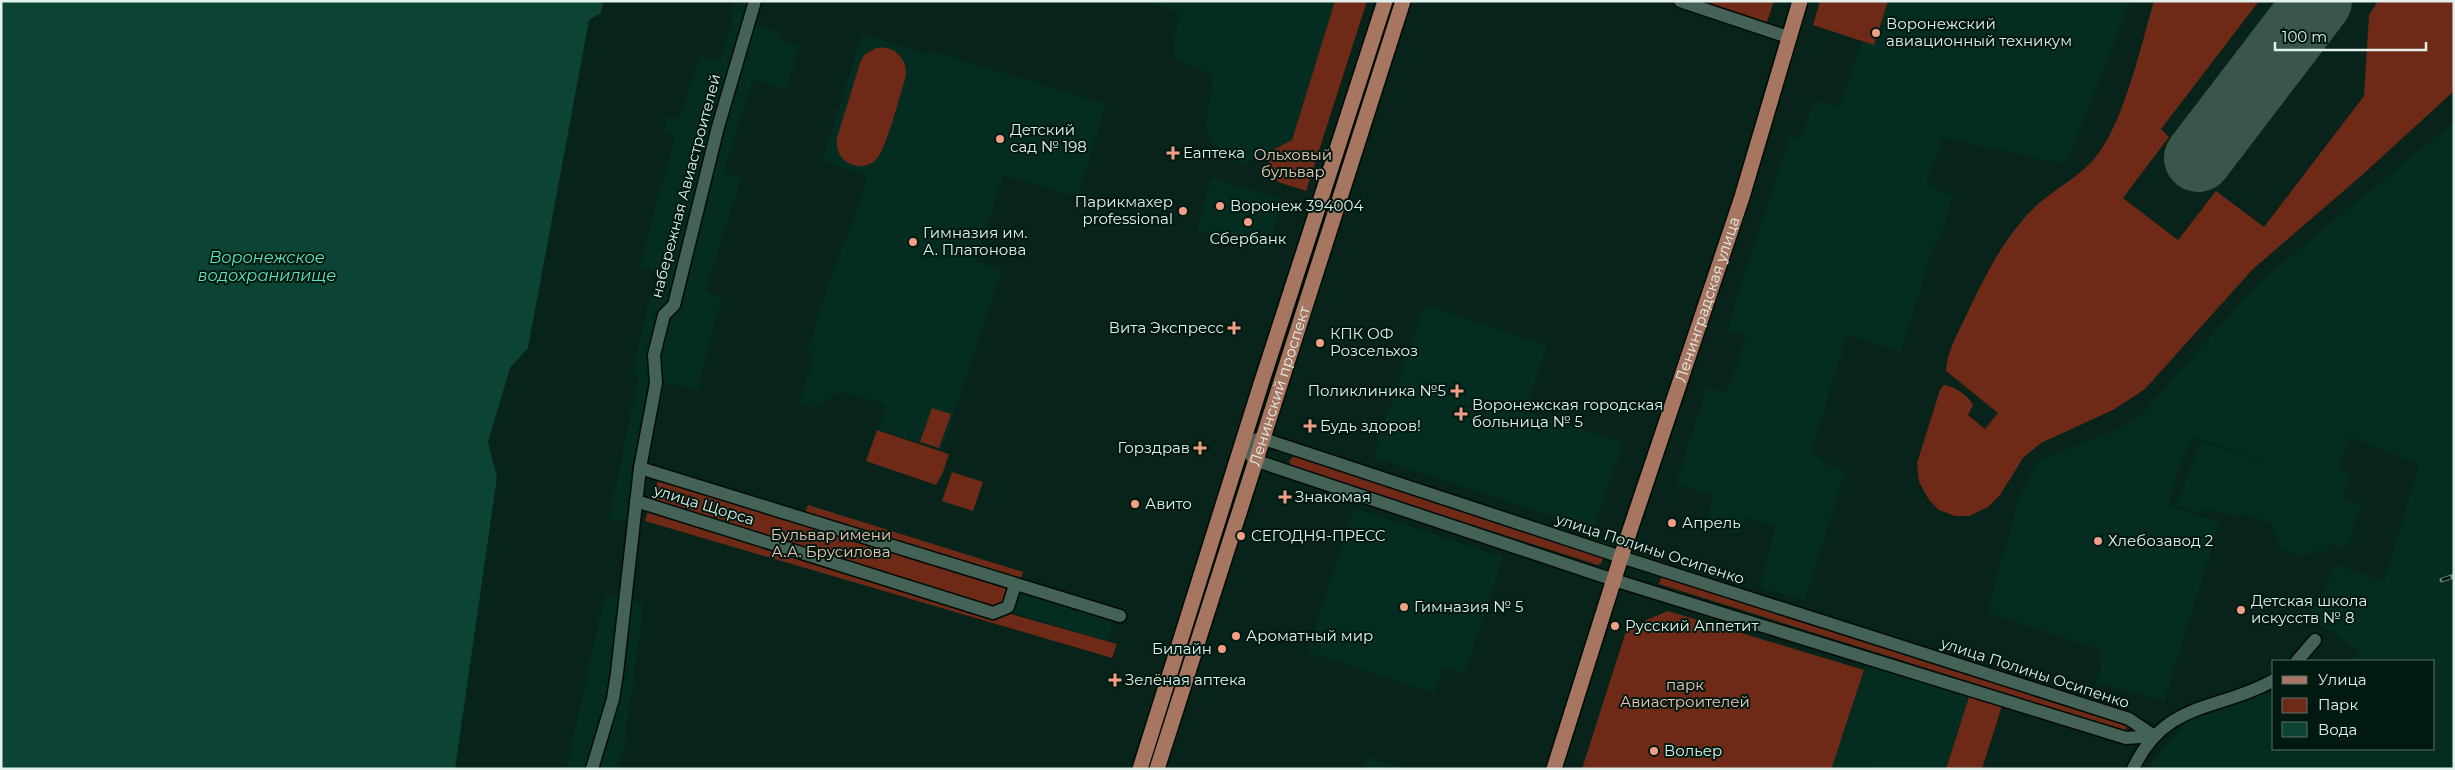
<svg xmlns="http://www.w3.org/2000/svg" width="2455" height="770" viewBox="0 0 2455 770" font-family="Montserrat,sans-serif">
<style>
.built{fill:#052c21}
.green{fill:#6e2a16}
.water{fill:#0b4434}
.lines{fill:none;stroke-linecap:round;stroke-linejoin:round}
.runway{stroke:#3b544c;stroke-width:68}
.minor-casing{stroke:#000c06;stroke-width:15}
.major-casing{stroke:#000c06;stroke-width:18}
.minor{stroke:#456257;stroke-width:12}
.major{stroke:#a67661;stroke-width:15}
.rail-casing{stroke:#6f857d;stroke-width:5}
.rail{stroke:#001911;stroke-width:3;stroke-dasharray:9;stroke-linecap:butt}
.poi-dot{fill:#f39f86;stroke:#001911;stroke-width:2}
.labels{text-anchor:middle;stroke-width:4;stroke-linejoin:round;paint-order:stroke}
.poi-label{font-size:15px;fill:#e2f1eb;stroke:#001911;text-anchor:start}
.park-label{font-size:15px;fill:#f1c5b8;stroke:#001911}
.street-label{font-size:15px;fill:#e2f1eb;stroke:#001911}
.water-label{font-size:16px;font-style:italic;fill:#5ee7be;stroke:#001911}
</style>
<rect width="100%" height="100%" fill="#07231a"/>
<!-- built -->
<g class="built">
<polygon points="733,1 760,1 753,24 781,33 779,40 799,46 786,89 753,80 724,171 741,178 706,291 722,297 698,390 665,383 638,523 609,518 639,376 632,375 647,307 659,274 639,267 675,136 663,133 667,117 679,119 700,55 720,61 732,22"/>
<polygon points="1141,1 1335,1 1292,140 1241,165 1215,144 1205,129 1213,75 1173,58 1178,12"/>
<polygon points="1820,1 2131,1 2066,164 1943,138 1926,185 1953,196 1939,242 1934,245 1901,352 1847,334 1812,450 1825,464 1845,472 1805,600 1761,588 1775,526 1745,517 1740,534 1706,523 1712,496 1676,483 1707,387 1727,393 1746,337 1728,330 1738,293 1790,136 1800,139 1814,100 1839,108 1862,41 1813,25"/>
<polygon points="862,34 929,55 931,51 1106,104 1078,197 1003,175 976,261 1002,271 942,450 879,429 887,405 842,391 813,408 799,403 813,360 808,350 827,287 855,215 867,176 822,161"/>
<polygon points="2454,122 2454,769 2150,769 2151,763 2189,719 2266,693 2274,696 2274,749 2434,749 2434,661 2351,661 2361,652 2312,619 2314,617 2309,613 2318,602 2336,565 2384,581 2419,464 2350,437 2339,468 2351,473 2343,498 2361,506 2350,539 2342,550 2329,543 2326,553 2316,550 2303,558 2280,549 2271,523 2242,513 2240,518 2216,510 2215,512 2204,508 2201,514 2176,506 2200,441 2292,472 2194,437 2179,468 2169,506 2220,523 2164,701 2097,683 2100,671 2101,650 1987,612 2019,498 2037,461 2115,430 2141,415 2259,282"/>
<polygon points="1212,178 1283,200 1267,251 1196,229"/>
<polygon points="1424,304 1547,345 1525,411 1623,443 1594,530 1373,457"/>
<polygon points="1354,508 1503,557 1465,673 1443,666 1434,693 1307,652"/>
<polygon points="1020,590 1115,618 1107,641 1013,612"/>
<polygon points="605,595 644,603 623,752 618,769 566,769"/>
<polygon points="1866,664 1969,697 1946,769 1832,767"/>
<polygon points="1367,756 1401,769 1362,769"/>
</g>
<!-- green -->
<g class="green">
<polygon points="1335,1 1367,1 1306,191 1278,182 1265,154 1292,140"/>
<polygon points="1703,1 1774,1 1767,22"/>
<polygon points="1820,1 1888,1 1874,45 1813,25"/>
<path d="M2154 1H2259L2161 129 2169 137 2123 198 2178 240 2216 191 2264 227 2364 96 2369 15 2378 1H2454V91L2361 176 2253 269 2145 389 2113 410 2041 443 2023 458 2000 495 1988 507 1969 516H1955L1939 510 1929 500 1919 482 1917 463 1940 390 1944 385C1954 386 1969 396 1973 405L1968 415 1985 429 1998 413 1946 371C1947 352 1957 335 1965 318 1984 278 2002 239 2035 207 2056 187 2081 177 2098 154 2125 118 2141 45 2154 1Z"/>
<path d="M876 48C894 45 907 58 906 75 901 92 887 146 878 157 871 167 857 169 847 162 838 156 836 147 837 138L860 63 864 55Z"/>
<polygon points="932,408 951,414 939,448 920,442"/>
<polygon points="877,430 949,454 943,472 936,485 866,461"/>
<polygon points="1294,456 1600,554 1603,558 1601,563 1598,565 1291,467 1289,461"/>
<polygon points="661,471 804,516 808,505 1023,572 1011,614 1117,644 1112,658 645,521"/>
<polygon points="952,472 983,482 973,511 942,501"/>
<polygon points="1662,574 2121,720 2127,726 2126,731 1659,584"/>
<polygon points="1668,611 1864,670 1832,767 1837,769 1582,769 1627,628"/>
<polygon points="1969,697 2002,706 1982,769 1946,769"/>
</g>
<!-- water -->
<polygon class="water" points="1,1 603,1 601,13 589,20 528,348 510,368 488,442 497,477 455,769 1,769"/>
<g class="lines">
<!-- runway -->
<polyline class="runway" points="2198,158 2318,1"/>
<!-- minor casing -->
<g class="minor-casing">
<g id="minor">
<polyline points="1680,1 1788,37"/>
<polygon points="1261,438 1621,557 2129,719 2154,736 2126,738 1614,580 1254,460 1242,443"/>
<polyline points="640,468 1120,616"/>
<polyline points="636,501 993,613 1008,607 1015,585"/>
<polyline points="2297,661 2315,640"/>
<polyline points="592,769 613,699 617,673 640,468 656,383 654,355 664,315 674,305 718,127 755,1"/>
<path d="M2133 769C2166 699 2218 712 2274 680"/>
</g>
</g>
<!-- major casing -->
<g class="major-casing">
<g id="major">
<polyline points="1140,769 1261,384 1385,1"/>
<path id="s1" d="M1157 769 1403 1"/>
<path id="s2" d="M1554 769 1621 557 1742 197 1800 1"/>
</g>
</g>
<!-- minor -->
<use href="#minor" class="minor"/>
<!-- major -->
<use href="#major" class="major"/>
<!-- rail casing -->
<g class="rail-casing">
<polyline id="rail" points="2442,580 2454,576"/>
</g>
<!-- rail -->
<use href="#rail" class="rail"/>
</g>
<!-- markers -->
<g class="poi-dot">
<circle cx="1876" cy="33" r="5"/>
<circle cx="1000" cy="139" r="5"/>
<path d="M1170.5 145.5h5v5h5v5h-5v5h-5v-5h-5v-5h5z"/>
<circle cx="1220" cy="206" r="5"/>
<circle cx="1183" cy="211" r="5"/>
<circle cx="1248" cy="222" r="5"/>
<circle cx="913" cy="242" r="5"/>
<path d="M1231.5 320.5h5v5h5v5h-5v5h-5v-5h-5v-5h5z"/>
<circle cx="1320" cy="343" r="5"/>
<path d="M1454.5 383.5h5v5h5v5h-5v5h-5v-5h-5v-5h5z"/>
<path d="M1458.5 406.5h5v5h5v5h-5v5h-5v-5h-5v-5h5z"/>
<path d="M1307.5 418.5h5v5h5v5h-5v5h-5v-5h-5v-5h5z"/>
<path d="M1197.5 440.5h5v5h5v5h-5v5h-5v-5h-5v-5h5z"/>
<path d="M1282.5 489.5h5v5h5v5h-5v5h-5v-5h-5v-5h5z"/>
<circle cx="1135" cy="504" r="5"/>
<circle cx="1672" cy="523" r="5"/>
<circle cx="1241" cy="536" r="5"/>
<circle cx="2098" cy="541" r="5"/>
<circle cx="1404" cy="607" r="5"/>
<circle cx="2241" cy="610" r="5"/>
<circle cx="1615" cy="626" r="5"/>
<circle cx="1236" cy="636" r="5"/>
<circle cx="1222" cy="649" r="5"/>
<path d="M1112.5 672.5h5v5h5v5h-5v5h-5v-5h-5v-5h5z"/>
<circle cx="1654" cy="751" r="5"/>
</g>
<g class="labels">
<!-- poi labels -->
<g class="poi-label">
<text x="1886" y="29">Воронежский<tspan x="1886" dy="17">авиационный техникум</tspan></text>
<text x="1010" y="135">Детский<tspan x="1010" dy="17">сад № 198</tspan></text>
<text x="1183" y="158">Еаптека</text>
<text x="1173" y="207" text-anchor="end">Парикмахер<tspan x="1173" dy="17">professional</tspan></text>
<text x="1230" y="211">Воронеж 394004</text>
<text x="923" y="238">Гимназия им.<tspan x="923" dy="17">А. Платонова</tspan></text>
<text x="1248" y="244" text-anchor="middle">Сбербанк</text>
<text x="1224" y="333" text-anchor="end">Вита Экспресс</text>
<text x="1330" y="339">КПК ОФ<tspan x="1330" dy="17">Розсельхоз</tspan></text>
<text x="1446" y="396" text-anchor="end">Поликлиника №5</text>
<text x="1472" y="410">Воронежская городская<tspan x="1472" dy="17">больница № 5</tspan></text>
<text x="1320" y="431">Будь здоров!</text>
<text x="1190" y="453" text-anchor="end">Горздрав</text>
<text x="1295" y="502">Знакомая</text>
<text x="1145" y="509">Авито</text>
<text x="1682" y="528">Апрель</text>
<text x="1251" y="541">СЕГОДНЯ-ПРЕСС</text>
<text x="2108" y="546">Хлебозавод 2</text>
<text x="2251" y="606">Детская школа<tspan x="2251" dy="17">искусств № 8</tspan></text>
<text x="1414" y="612">Гимназия № 5</text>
<text x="1625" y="631">Русский Аппетит</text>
<text x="1246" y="641">Ароматный мир</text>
<text x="1212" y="654" text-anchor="end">Билайн</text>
<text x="1125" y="685">Зелёная аптека</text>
<text x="1664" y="756">Вольер</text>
</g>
<!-- park labels -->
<g class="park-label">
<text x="1293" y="160">Ольховый<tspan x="1293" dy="17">бульвар</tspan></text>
<text x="831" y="540">Бульвар имени<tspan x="831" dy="17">А.А. Брусилова</tspan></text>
<text x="1685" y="690">парк<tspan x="1685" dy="17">Авиастроителей</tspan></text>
</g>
<!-- street labels -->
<g class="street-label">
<text transform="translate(686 186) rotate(-75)" y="5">набережная Авиастроителей</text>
<text dy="5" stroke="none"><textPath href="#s2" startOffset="494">Ленинградская улица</textPath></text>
<text dy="5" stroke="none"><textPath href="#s1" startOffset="402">Ленинский проспект</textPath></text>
<text transform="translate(704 505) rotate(17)" y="5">улица Щорса</text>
<text transform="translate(1650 549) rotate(18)" y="5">улица Полины Осипенко</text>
<text transform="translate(2035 673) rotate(18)" y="5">улица Полины Осипенко</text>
</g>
<!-- water labels -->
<g class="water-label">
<text x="267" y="263">Воронежское<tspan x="267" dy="18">водохранилище</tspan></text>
</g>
</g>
<!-- border -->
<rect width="2455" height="770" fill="none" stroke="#e2f1eb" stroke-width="5"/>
<!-- legend -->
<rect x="2272" y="660" width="162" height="90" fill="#001911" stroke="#5a6f68"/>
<rect x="2282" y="676" width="25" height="8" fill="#a67661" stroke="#5a6f68"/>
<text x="2318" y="685" font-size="15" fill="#e2f1eb">Улица</text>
<rect x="2282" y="698" width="25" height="15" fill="#6e2a16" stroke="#5a6f68"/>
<text x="2318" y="710" font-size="15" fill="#e2f1eb">Парк</text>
<rect x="2282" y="722" width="25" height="15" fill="#0b4434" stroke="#5a6f68"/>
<text x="2318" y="735" font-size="15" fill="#e2f1eb">Вода</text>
<!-- scale -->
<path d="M2275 42v8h151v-8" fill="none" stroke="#e2f1eb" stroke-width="2.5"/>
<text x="2282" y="42" font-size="15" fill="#e2f1eb" stroke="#001911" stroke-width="4" paint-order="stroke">100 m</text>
</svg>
